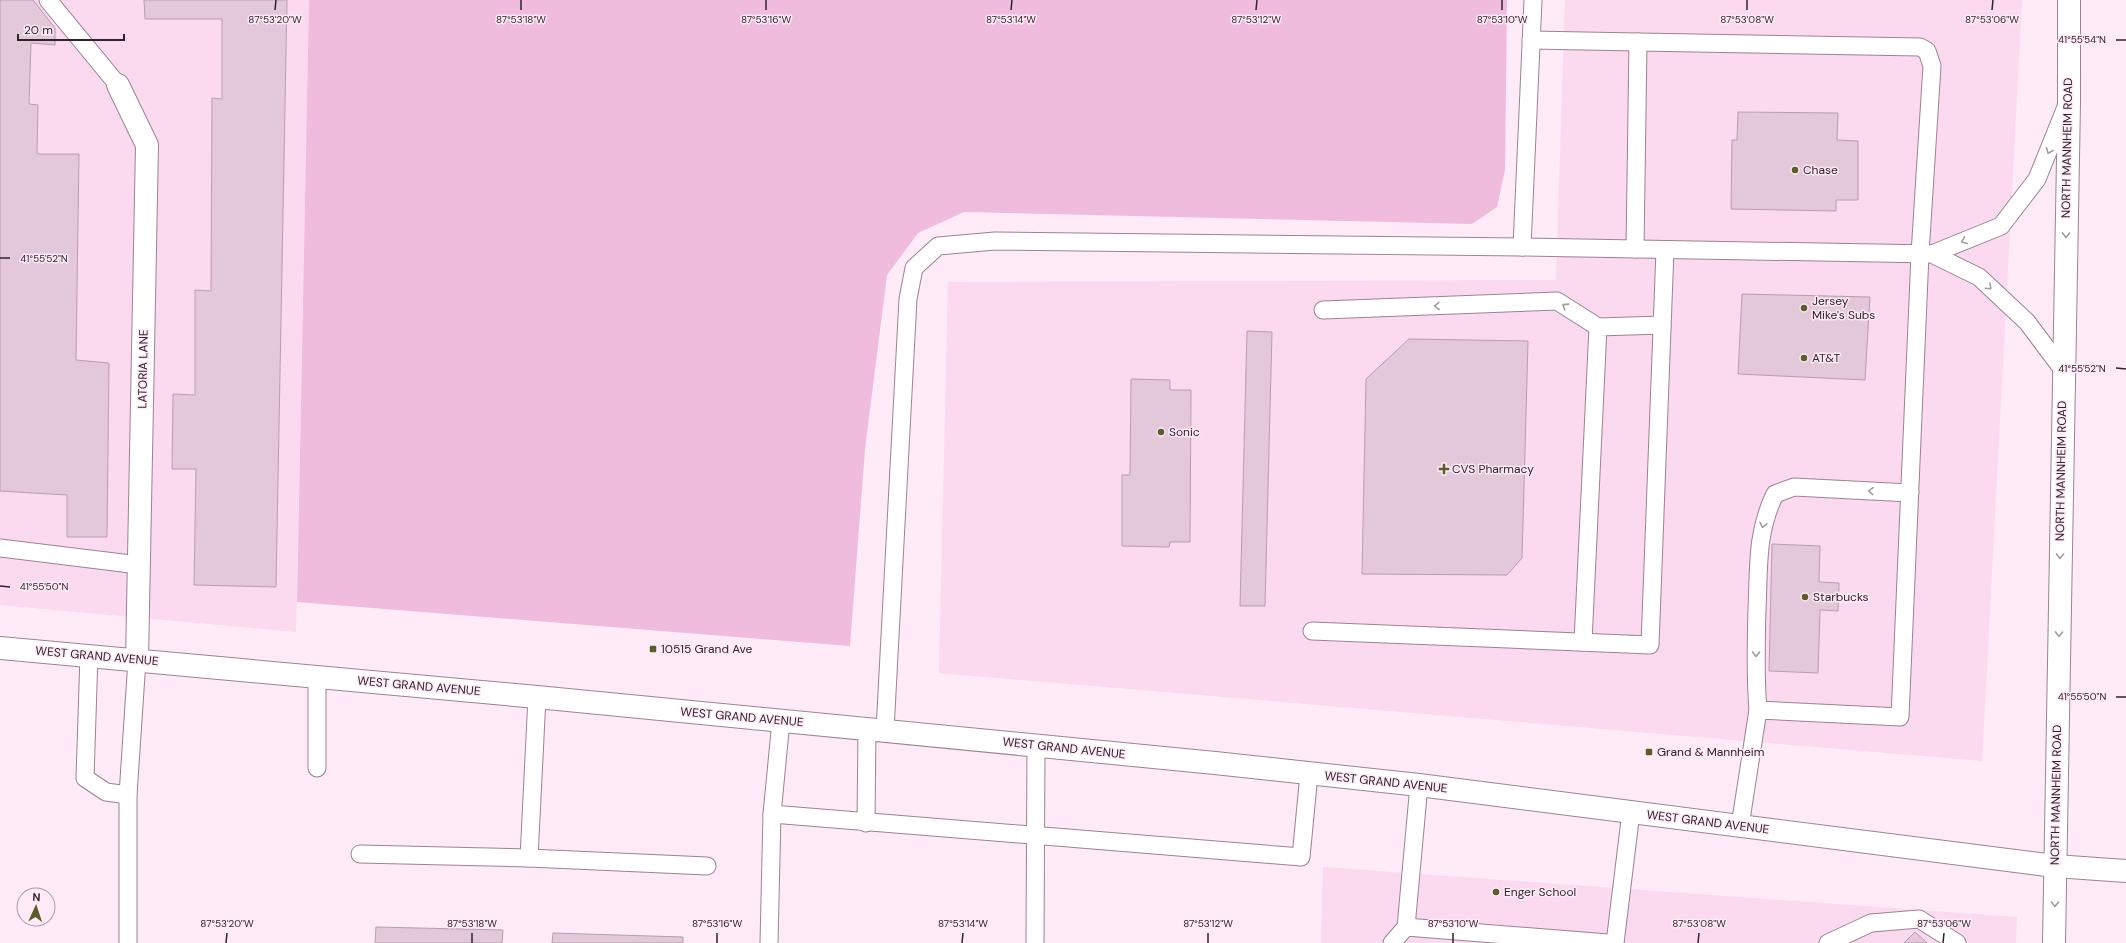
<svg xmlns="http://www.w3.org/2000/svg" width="2126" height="943" viewBox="0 0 2126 943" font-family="'DM Sans',sans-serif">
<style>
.built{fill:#fbd9ee}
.green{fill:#f0bcdd}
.building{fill:#e2c8d8;stroke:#b79ead}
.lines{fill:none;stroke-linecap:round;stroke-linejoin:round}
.service-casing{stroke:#9b8392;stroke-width:19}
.minor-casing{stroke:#9b8392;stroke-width:24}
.secondary-casing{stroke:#9b8392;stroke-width:24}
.primary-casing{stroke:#9b8392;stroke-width:24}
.service{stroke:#fff;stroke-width:17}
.minor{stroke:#fff;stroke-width:22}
.secondary{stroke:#fff;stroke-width:22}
.primary{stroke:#fff;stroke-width:22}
.oneway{stroke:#a19c9f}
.ticks{fill:none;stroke:#2e242a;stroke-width:1.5}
.poi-dot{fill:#5a5c2a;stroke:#ffeaf7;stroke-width:1.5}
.labels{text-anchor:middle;stroke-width:3;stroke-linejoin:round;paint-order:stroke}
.street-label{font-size:12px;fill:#2e242a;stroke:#ffeaf7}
.poi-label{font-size:12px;fill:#2e242a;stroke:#ffeaf7;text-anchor:start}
.ticks-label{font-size:10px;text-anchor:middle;fill:#2e242a;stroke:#ffeaf7;stroke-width:3;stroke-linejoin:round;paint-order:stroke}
</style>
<rect width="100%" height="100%" fill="#ffeaf7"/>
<!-- built -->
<g class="built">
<polygon points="0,0 309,0 296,632 0,605"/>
<polygon points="1565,0 2022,0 1982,761 939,673 948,282 1556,280"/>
<polygon points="1323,867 2017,917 2016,943 1321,943"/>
</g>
<!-- green -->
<polygon class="green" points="309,0 1507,0 1505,170 1497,207 1472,224 964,212 918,233 887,275 865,449 850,646 297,602"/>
<!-- building -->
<g class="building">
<polygon points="0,0 33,0 55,28 55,45 31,43 29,104 38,105 37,154 79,154 76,360 109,363 107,537 67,537 67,495 0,491"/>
<polygon points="144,0 287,0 276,587 194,585 196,469 172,469 173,394 195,395 195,290 211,291 212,98 222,99 222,19 145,19"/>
<polygon points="1738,112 1838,113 1837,140 1858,141 1858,200 1836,200 1836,211 1731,209 1732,140 1737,140"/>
<polygon points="1742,294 1870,297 1865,380 1738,374"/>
<polygon points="1247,331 1272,332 1265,606 1240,606"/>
<polygon points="1409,339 1528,341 1522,558 1507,575 1362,574 1366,379"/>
<polygon points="1131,379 1170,380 1170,390 1191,390 1190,542 1170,542 1169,547 1122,546 1122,475 1130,475"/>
<polygon points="1772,544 1820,546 1819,582 1839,583 1838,611 1820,610 1818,673 1769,671"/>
<polygon points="376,927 503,930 502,943 375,943"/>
<polygon points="1915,932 1927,943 1904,943"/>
<polygon points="553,933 683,937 683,943 552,943"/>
</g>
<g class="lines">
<!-- service casing -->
<g class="service-casing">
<g id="service">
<polyline points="48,0 118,85"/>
<polyline points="1531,40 1638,42"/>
<polyline points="1522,247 1533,0"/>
<polyline points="1635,249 1638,42 1920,47 1927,51 1932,66 1920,254 1900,717 1758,710 1740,826"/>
<polyline points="1932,254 2001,226 2037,179 2066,107"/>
<polyline points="1323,310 1557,301 1598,327"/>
<polyline points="0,548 139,565"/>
<polyline points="1312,631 1650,645 1665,250"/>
<polyline points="1583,642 1598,327 1662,325"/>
<polyline points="89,655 85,778 106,792 128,795 137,660"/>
<path d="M1758 710C1755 677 1756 644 1757 610 1759 567 1756 533 1775 494L1794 487 1910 493"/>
<polyline points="781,721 772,814 1301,857 1309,774"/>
<polyline points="885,730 908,299 914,268 938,246 995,241 1522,247 1932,254 1979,277 2027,322 2063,370"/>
<polyline points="317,768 317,677"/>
<polyline points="866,823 867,729"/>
<polyline points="360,854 529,858 537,697"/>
<polyline points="529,858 707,866"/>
<polyline points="1406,927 1608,943"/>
<polyline points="128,943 128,795"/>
<polyline points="769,943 772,814"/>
<polyline points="1035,943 1036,745"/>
<polyline points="1392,943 1406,927 1419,785"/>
<polyline points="1615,943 1631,812"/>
<polyline points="1828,943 1871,923 1919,919 1957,943"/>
</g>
</g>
<!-- minor casing -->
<g class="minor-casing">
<polyline id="minor" points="118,85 147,145 137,660"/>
</g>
<!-- secondary casing -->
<g class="secondary-casing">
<polyline id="secondary" points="0,648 537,697 1215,763 1419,785 2055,866 2126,871"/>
</g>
<!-- primary casing -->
<g class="primary-casing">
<polyline id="primary" points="2054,943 2069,102 2069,0"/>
</g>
<!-- service -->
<use href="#service" class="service"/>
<!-- minor -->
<use href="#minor" class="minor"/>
<!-- secondary -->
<use href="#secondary" class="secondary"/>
<!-- primary -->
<use href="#primary" class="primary"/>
</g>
<!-- one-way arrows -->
<defs><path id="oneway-chevron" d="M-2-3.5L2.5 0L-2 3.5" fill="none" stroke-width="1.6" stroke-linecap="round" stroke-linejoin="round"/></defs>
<g class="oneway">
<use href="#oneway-chevron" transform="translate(2049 151) rotate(112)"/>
<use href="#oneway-chevron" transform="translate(2066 235) rotate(91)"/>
<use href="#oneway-chevron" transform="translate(1964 241) rotate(158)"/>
<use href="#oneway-chevron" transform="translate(1989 287) rotate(43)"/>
<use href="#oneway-chevron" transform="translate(1437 306) rotate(178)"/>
<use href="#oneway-chevron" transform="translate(1565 306) rotate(-147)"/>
<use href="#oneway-chevron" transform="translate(1871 491) rotate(-177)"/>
<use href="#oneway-chevron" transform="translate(1763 525) rotate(103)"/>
<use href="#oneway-chevron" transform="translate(2060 556) rotate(91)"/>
<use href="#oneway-chevron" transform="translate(2059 634) rotate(91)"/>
<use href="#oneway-chevron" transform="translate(1756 654) rotate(92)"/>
<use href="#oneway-chevron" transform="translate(2055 904) rotate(91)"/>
</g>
<!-- ticks -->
<path class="ticks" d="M275 10 276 0M521 10V0M766 10V0M1011 10 1012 0M1256 10 1257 0M1502 10V0M1747 10V0M1992 10 1993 0M2116 40H2126M0 258H10M2116 368 2126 369M0 586 10 587M2116 697H2126M226 943 227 933M472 943V933M717 943V933M962 943 963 933M1208 943V933M1453 943V933M1698 943 1699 933M1943 943 1944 933"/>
<!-- markers -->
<g class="poi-dot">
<circle cx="1795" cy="170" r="4"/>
<circle cx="1804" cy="308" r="4"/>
<circle cx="1804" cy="358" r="4"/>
<circle cx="1161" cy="432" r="4"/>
<path d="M1442 463h4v4h4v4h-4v4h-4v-4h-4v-4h4z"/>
<circle cx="1805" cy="597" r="4"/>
<rect x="649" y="645" width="8" height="8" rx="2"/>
<rect x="1645" y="748" width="8" height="8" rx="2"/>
<circle cx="1496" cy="892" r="4"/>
</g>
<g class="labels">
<!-- street labels -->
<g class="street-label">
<text transform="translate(2067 148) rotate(-89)" y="4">NORTH MANNHEIM ROAD</text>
<text transform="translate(143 369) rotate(-89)" y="4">LATORIA LANE</text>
<text transform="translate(2061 471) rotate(-89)" y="4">NORTH MANNHEIM ROAD</text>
<text transform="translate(97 656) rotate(5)" y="4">WEST GRAND AVENUE</text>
<text transform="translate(419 686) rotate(5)" y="4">WEST GRAND AVENUE</text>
<text transform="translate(742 717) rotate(5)" y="4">WEST GRAND AVENUE</text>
<text transform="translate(1064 748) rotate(6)" y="4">WEST GRAND AVENUE</text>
<text transform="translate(1386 782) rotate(6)" y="4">WEST GRAND AVENUE</text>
<text transform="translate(2056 795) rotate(-89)" y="4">NORTH MANNHEIM ROAD</text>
<text transform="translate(1708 822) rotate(7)" y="4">WEST GRAND AVENUE</text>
</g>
<!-- poi labels -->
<g class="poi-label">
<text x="1803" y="174">Chase</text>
<text x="1812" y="305">Jersey<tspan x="1812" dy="14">Mike's Subs</tspan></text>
<text x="1812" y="362">AT&amp;T</text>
<text x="1169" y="436">Sonic</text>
<text x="1452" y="473">CVS Pharmacy</text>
<text x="1813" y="601">Starbucks</text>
<text x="661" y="653">10515 Grand Ave</text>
<text x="1657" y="756">Grand &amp; Mannheim</text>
<text x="1504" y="896">Enger School</text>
</g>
</g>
<g class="ticks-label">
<text x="275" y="23">87°53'20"W</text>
<text x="521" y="23">87°53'18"W</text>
<text x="766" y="23">87°53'16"W</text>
<text x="1011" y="23">87°53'14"W</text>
<text x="1256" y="23">87°53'12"W</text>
<text x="1502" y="23">87°53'10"W</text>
<text x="1747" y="23">87°53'08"W</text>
<text x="1992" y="23">87°53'06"W</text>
<text x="2082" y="43">41°55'54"N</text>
<text x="44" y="262">41°55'52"N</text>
<text x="2082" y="372">41°55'52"N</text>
<text x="44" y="590">41°55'50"N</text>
<text x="2082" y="700">41°55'50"N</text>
<text x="227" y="927">87°53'20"W</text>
<text x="472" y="927">87°53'18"W</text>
<text x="717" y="927">87°53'16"W</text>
<text x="963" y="927">87°53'14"W</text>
<text x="1208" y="927">87°53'12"W</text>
<text x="1453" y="927">87°53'10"W</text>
<text x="1699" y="927">87°53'08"W</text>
<text x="1944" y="927">87°53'06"W</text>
</g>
<!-- north arrow -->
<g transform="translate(36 907) rotate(3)"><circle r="19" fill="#ffeaf7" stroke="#ab9ba5"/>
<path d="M0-3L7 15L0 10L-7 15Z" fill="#5a5c2a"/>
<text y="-6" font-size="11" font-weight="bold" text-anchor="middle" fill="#2e242a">N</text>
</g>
<!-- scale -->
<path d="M18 34v6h106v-6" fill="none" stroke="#2e242a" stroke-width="2"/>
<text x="24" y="34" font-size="12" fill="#2e242a" stroke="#ffeaf7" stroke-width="3" paint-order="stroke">20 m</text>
</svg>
